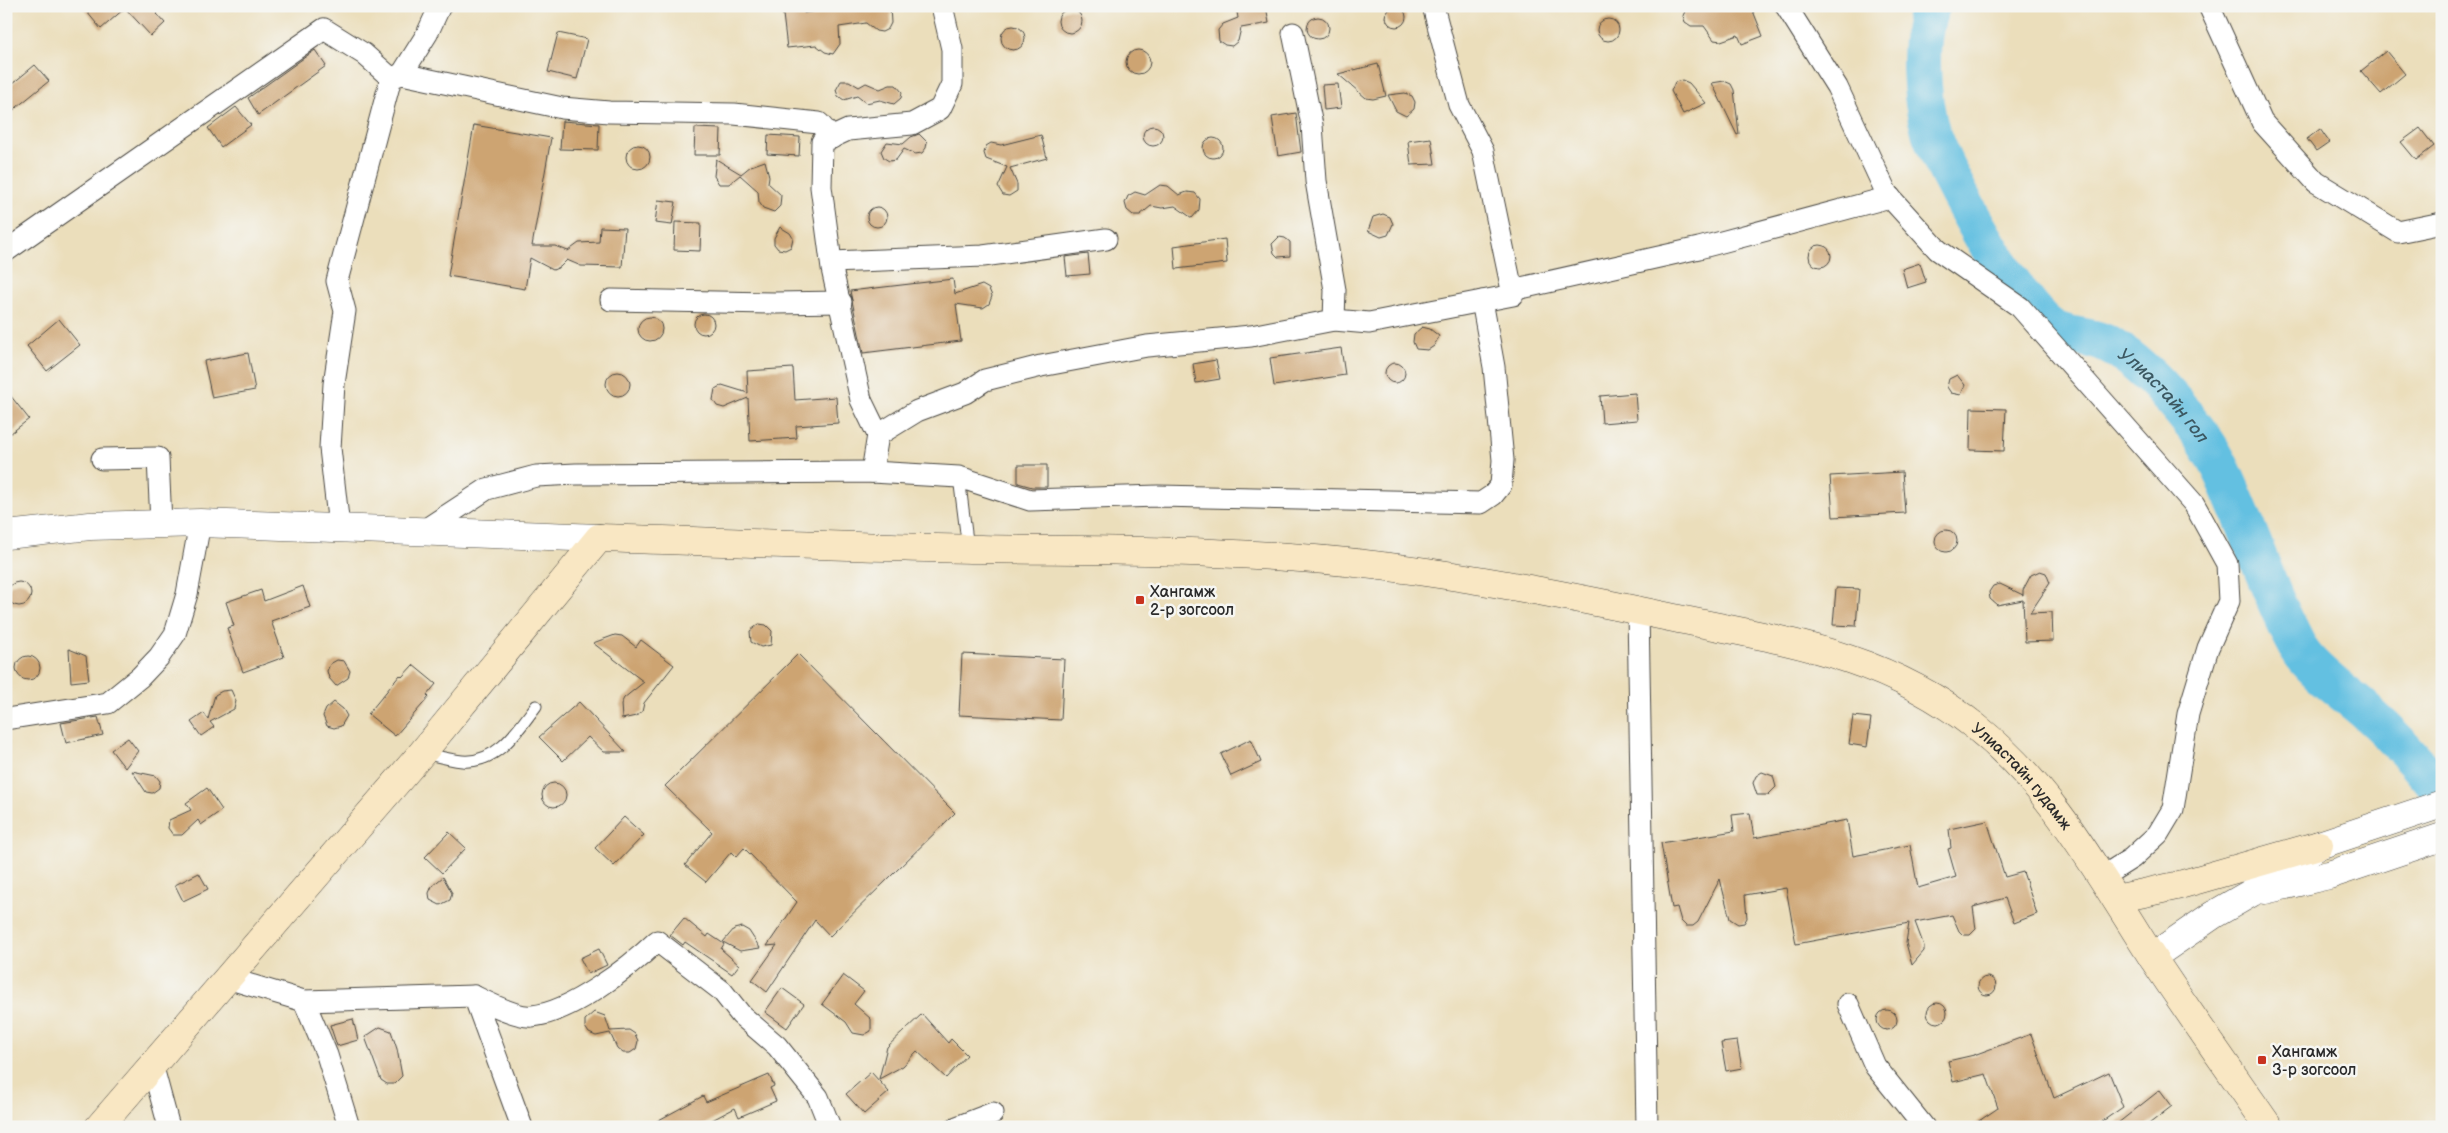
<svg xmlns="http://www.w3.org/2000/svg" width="2448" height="1133" viewBox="0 0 2448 1133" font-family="'Balsamiq Sans',sans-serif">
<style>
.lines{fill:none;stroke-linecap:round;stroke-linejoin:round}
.river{stroke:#63c0e1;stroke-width:39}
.building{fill:#cda472}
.service-casing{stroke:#484641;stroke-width:13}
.minor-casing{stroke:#484641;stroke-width:23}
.tertiary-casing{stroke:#484641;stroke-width:29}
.secondary-casing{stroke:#484641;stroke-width:29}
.service{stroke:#fff;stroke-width:11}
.minor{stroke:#fff;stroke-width:21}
.tertiary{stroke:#fff;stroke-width:28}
.secondary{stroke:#f9e7c3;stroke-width:28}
.poi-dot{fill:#c8321e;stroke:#f6f6f2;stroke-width:2}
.labels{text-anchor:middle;stroke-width:5;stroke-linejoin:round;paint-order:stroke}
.poi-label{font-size:16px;fill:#2b2b2b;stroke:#f6f6f2;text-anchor:start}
.street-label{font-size:16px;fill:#2b2b2b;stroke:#f6f6f2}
.water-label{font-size:18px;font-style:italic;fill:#3c5862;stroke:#f6f6f2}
</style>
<rect width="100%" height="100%" fill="#f6f6f2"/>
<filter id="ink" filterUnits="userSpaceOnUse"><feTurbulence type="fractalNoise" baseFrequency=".02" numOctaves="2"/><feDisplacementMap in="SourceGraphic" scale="10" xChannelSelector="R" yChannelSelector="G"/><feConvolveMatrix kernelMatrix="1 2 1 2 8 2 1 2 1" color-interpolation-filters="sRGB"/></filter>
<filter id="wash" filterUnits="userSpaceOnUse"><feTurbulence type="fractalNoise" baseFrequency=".0096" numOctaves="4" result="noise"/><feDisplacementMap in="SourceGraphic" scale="20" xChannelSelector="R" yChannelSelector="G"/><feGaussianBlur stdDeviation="1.12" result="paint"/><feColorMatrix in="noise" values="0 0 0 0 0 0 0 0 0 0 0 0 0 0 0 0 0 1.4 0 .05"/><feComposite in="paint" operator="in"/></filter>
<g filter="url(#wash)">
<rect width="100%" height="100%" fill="#ebdebb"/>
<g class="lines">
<!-- river -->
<path class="river" id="s1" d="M1931 6C1916 38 1921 100 1931 133 1944 173 2017 305 2050 327 2065 338 2085 335 2102 342 2139 357 2181 408 2205 441 2221 464 2231 491 2242 517 2260 561 2276 607 2299 649 2310 669 2346 694 2364 710 2393 735 2419 763 2442 793"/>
</g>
<g id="blocks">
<!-- building -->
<g class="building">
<polygon points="82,6 150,6 165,23 151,36 125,8 101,29"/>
<polygon points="782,6 803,6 804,13 848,6 890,6 891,23 888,29 882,32 876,31 866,23 839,27 840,44 833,54 825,52 816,45 787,48"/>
<polygon points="1236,6 1266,6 1269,23 1241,28 1238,41 1232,46 1225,45 1219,41 1218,30 1223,24 1238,18"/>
<polygon points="1687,6 1751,6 1763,36 1742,44 1738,35 1721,41 1714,40 1704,26 1691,26 1685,22 1683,16"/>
<circle cx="1396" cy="17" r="10"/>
<circle cx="1070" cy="21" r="12"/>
<circle cx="1318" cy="28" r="11"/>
<circle cx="1608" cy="30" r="11"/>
<circle cx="1013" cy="38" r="12"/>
<polygon points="558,33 587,39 577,79 548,72"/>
<polygon points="315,50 326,66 258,115 248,98"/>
<circle cx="1138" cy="62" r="12"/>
<polygon points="2386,51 2405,74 2381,94 2361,71"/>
<polygon points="1378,64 1386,96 1373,99 1366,98 1338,74"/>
<polygon points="35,65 49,81 6,116 6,89"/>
<polygon points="1682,80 1689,83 1706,103 1683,114 1671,91 1675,82"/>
<polygon points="841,81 849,81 859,87 866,83 880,89 890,85 896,85 902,92 901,98 894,104 880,100 866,103 857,96 844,100 838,96 836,90"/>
<polygon points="1724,81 1731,84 1734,90 1739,134 1737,135 1712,83"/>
<polygon points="1338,84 1341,108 1324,110 1322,85"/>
<polygon points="1405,93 1412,96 1415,102 1414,109 1406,116 1396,111 1388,95"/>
<polygon points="236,107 251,125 221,147 208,128"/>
<polygon points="1296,113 1301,152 1278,156 1272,117"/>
<polygon points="562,121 599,124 598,150 560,149"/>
<polygon points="474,125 551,138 532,246 555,246 568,251 579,243 599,242 600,227 625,228 622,267 581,266 567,260 560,267 553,270 530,258 525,289 448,276"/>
<circle cx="1153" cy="136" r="10"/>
<polygon points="695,128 721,129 720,155 694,155"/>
<polygon points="2420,128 2434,146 2416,160 2401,142"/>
<polygon points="2320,129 2329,142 2316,151 2307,139"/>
<polygon points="919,134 927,142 926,148 922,153 915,154 904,149 896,160 889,161 884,158 881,151 887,142 903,144 911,137"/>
<polygon points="768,135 800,137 799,156 767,154"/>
<polygon points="1041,135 1047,158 1010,168 1017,184 1017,191 1009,196 1003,195 998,187 1007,167 986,159 984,153 986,146 991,143 1001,145"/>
<polygon points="1431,138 1435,164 1411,165 1408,141"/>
<circle cx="1213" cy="148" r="10"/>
<circle cx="638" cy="157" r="12"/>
<polygon points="716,159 741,174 751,166 765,161 769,176 768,183 781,195 780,206 774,212 763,208 759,202 758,191 740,175 729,184 719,184 714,176"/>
<polygon points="1160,185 1168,186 1179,195 1187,192 1195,193 1200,199 1199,210 1192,218 1175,206 1162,208 1151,206 1140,215 1133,215 1127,210 1125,203 1128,196 1135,192 1145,195"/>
<polygon points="658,200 676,202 672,225 655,223"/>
<circle cx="877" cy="217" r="10"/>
<polygon points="1383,214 1390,217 1393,224 1388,235 1381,237 1368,231 1373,217"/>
<polygon points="675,222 701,223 700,251 674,250"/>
<polygon points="780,227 790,233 793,238 791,247 785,250 778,249 774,244 774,238"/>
<polygon points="1279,237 1285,238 1290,242 1290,256 1278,257 1274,253 1272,244"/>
<polygon points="1225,239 1227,263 1176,269 1174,246"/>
<circle cx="1820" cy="256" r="11"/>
<polygon points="1088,254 1090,274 1067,276 1065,257"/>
<polygon points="1920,263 1926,282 1907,288 1902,269"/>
<polygon points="953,279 955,294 982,285 989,289 992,296 989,304 983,308 956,304 961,341 863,353 850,291"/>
<circle cx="704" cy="324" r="10"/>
<circle cx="650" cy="329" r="12"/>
<polygon points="59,319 80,345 47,371 27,346"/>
<polygon points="1422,327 1430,329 1439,336 1434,346 1428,350 1416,349 1413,342 1414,334"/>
<polygon points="1341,348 1345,375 1274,386 1270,358"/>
<polygon points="248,353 255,390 212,398 204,361"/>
<polygon points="1216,360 1220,379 1196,383 1193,364"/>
<circle cx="1395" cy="373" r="10"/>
<polygon points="793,368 795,400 836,397 838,423 796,426 797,438 750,441 748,398 724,408 717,406 713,400 715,389 722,385 748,393 747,371"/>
<circle cx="618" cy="384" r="12"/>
<polygon points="1957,375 1965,385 1961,395 1951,393 1947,387 1949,379"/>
<polygon points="6,390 29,419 6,437"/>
<polygon points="1635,393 1637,420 1602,423 1600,396"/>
<polygon points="1971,408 2006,409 2004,451 1970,450"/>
<polygon points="1018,465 1047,465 1047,487 1032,487 1018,483"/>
<polygon points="1902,472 1905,513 1833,517 1830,476"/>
<circle cx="1946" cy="541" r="11"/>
<polygon points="2040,571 2046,573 2050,583 2030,613 2052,612 2053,641 2025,642 2023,600 1997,605 1990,599 1989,592 1993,586 2000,584 2023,595 2023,590 2031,575"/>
<circle cx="19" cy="594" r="12"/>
<polygon points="303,586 310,607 271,621 284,657 243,672 227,628 234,626 226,602 261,590 264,601"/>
<polygon points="1836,588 1859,589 1856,626 1833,625"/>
<polygon points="759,624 766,625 772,631 771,645 761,647 751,642 750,631"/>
<polygon points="615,635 622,636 636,647 641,640 674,665 644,703 642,712 636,716 622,719 621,704 624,698 644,682 593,643"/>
<polygon points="69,649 86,656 89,680 71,682"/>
<polygon points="798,654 955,813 830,936 815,920 767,992 752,980 777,945 767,946 797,902 744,848 736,857 731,852 706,882 685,865 712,832 665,786"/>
<polygon points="962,654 1064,659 1061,720 959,715"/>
<circle cx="28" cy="668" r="12"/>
<polygon points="337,660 344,661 350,671 348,678 336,686 329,678 327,671 330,664"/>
<polygon points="413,665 436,684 427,695 429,697 395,736 368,714 400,675 402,677"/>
<polygon points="231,690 236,701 234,709 210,722 214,727 201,736 191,722 204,713 208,719 215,695 222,691"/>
<polygon points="334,702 343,709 347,716 341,726 334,728 327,726 323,716 326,709"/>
<polygon points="579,702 626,752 604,752 588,737 563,761 539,737"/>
<polygon points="1853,716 1871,718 1867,747 1849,744"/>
<polygon points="98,717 103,735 66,743 61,723"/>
<polygon points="128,738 138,751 125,768 111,750"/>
<polygon points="1251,739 1261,762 1231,776 1221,754"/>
<polygon points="132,771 156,776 160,781 159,788 152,793 146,792"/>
<polygon points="1762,772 1773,776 1776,787 1768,795 1757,795 1753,783 1756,776"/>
<circle cx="554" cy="795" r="12"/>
<polygon points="207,788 222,810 201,825 198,820 182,835 173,835 168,828 169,820 191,810 186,803"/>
<polygon points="1750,813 1754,838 1847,820 1853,856 1910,845 1918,888 1956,877 1948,849 1951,848 1949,829 1987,821 2005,877 2023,872 2037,914 2014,923 2005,898 1973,907 1976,929 1970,935 1963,935 1959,931 1952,915 1915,922 1924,946 1924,951 1912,965 1906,943 1909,923 1796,944 1786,888 1745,895 1747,918 1744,923 1738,924 1730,919 1720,879 1698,922 1693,926 1686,926 1681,921 1677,907 1672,908 1661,843 1734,831 1732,815"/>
<polygon points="624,817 644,835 614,866 595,848"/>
<polygon points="449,832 466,848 442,873 425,857"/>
<polygon points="199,873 208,889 183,901 175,885"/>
<polygon points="443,877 452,893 450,900 440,905 430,900 429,893 432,886"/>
<polygon points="684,918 707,937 709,934 724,944 721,949 739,965 732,974 685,942 683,945 670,935"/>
<polygon points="742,927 749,931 760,948 740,951 723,942 734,929"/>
<polygon points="599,949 607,965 588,974 580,958"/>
<polygon points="843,975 864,991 854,1004 871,1019 871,1031 864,1035 853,1033 846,1022 822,1004"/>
<circle cx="1987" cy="986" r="9"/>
<polygon points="782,988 804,1004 787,1028 765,1012"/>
<circle cx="1937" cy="1013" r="10"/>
<circle cx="1887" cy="1020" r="10"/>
<polygon points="594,1012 605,1016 610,1031 629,1030 635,1034 638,1041 636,1049 630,1053 623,1053 617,1048 610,1033 596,1036 589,1033 585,1027 585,1020"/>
<polygon points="922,1014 948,1043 951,1039 967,1055 946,1078 917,1051 903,1066 879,1079 887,1047"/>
<polygon points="353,1019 358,1040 337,1046 330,1025"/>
<polygon points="380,1027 391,1031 397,1049 402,1076 394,1084 387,1084 381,1080 365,1037"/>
<polygon points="2031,1034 2054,1098 2109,1072 2123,1107 2094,1127 1970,1127 1998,1108 1986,1074 1953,1082 1948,1061 1974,1055"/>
<polygon points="1737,1041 1742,1068 1726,1071 1721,1043"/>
<polygon points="871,1072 889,1092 864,1114 846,1094"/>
<polygon points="769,1075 774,1086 770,1088 776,1101 739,1117 735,1108 699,1127 646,1127 703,1096 706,1102"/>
<polygon points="2160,1090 2172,1106 2145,1127 2113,1127"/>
</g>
</g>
</g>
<g filter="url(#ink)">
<use href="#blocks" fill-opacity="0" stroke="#484641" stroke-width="1"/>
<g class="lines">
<!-- service casing -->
<g class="service-casing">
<g id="service">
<polyline points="959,477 968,549"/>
<path d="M424 753C436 756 450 760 462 761 497 764 518 730 536 706"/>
</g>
</g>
<!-- minor casing -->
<g class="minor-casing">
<g id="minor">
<polyline points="440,6 427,34 402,74 562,108 609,112 734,114 819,123 832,138"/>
<polyline points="1786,6 1837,87 1887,194 1938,250 2020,307 2194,504 2227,564 2229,601 2208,648 2188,714 2173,809 2158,834 2132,858 2102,877"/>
<polyline points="2209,6 2262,122 2316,182 2398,232 2442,223"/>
<polyline points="6,251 324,29 364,54 391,78"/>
<polyline points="832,262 983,256 1106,239"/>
<polyline points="1512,290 1699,248 1890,197"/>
<polyline points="611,300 775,303 841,302"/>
<polyline points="1334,320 1369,323 1513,295 1483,151 1459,105 1433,6"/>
<polyline points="878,435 861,400 832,269 821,187 822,142 848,130 912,124 940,109 952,84 952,49 942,6"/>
<polyline points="102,459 158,458 161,523"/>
<polyline points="872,472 878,435 917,411 965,393 985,380 1041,366 1147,346 1251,336 1334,320 1335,290 1316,181 1312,125 1293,33"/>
<polyline points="339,527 330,448 334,384 345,311 337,281 391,78 402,74"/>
<polyline points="423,531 487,489 536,476 576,474 872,472 959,477 1030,500 1158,496 1481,503 1493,495 1501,485 1503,460 1494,367 1482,301"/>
<polyline points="1638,611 1647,1127"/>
<polyline points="6,719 108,703 140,677 159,657 175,634 187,594 200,523"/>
<path d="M227 978 304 1001 474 996C486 1002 519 1018 532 1016 570 1013 630 967 657 941L722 991 741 1015 777 1046 818 1097 830 1127"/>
<polyline points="474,996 522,1127"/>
<polyline points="304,1001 327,1055 349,1127"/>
<polyline points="1848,1004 1875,1066 1924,1127"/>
<polyline points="152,1064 169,1127"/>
<polyline points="957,1127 993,1113"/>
</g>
</g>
<!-- tertiary casing -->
<g class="tertiary-casing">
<g id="tertiary">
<polyline points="6,535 90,526 200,523 599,538"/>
<polyline points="2265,890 2329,875 2442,837"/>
<polyline points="2152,957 2213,915 2251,893 2319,845 2442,804"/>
</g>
</g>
<!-- secondary casing -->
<g class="secondary-casing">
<g id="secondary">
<polyline points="2116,899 2176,886 2319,845"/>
<path id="s2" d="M99 1127 422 753 599 538C726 542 854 547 981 549 1111 551 1243 549 1373 565 1474 577 1574 597 1674 618 1785 641 1884 654 1976 727 2053 788 2098 873 2150 954 2188 1012 2229 1069 2269 1127"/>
</g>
</g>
<!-- service -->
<use href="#service" class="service"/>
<!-- minor -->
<use href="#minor" class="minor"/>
<!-- tertiary -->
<use href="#tertiary" class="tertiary"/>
<!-- secondary -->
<use href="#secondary" class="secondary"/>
</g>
</g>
<!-- markers -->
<g class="poi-dot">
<rect x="1135" y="595" width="10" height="10" rx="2.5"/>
<rect x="2257" y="1055" width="10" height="10" rx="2.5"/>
</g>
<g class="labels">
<!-- poi labels -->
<g class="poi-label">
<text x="1150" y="597">Хангамж<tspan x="1150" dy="18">2-р зогсоол</tspan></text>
<text x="2272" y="1057">Хангамж<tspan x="2272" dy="18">3-р зогсоол</tspan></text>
</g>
<!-- street labels -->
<g class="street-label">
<text dy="6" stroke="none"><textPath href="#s2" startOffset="2245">Улиастайн гудамж</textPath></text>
</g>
<!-- water labels -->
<g class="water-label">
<text dy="6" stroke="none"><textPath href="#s1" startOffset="495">Улиастайн гол</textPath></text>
</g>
</g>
<!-- margin -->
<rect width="2448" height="1133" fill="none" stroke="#f6f6f2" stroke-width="25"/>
</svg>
